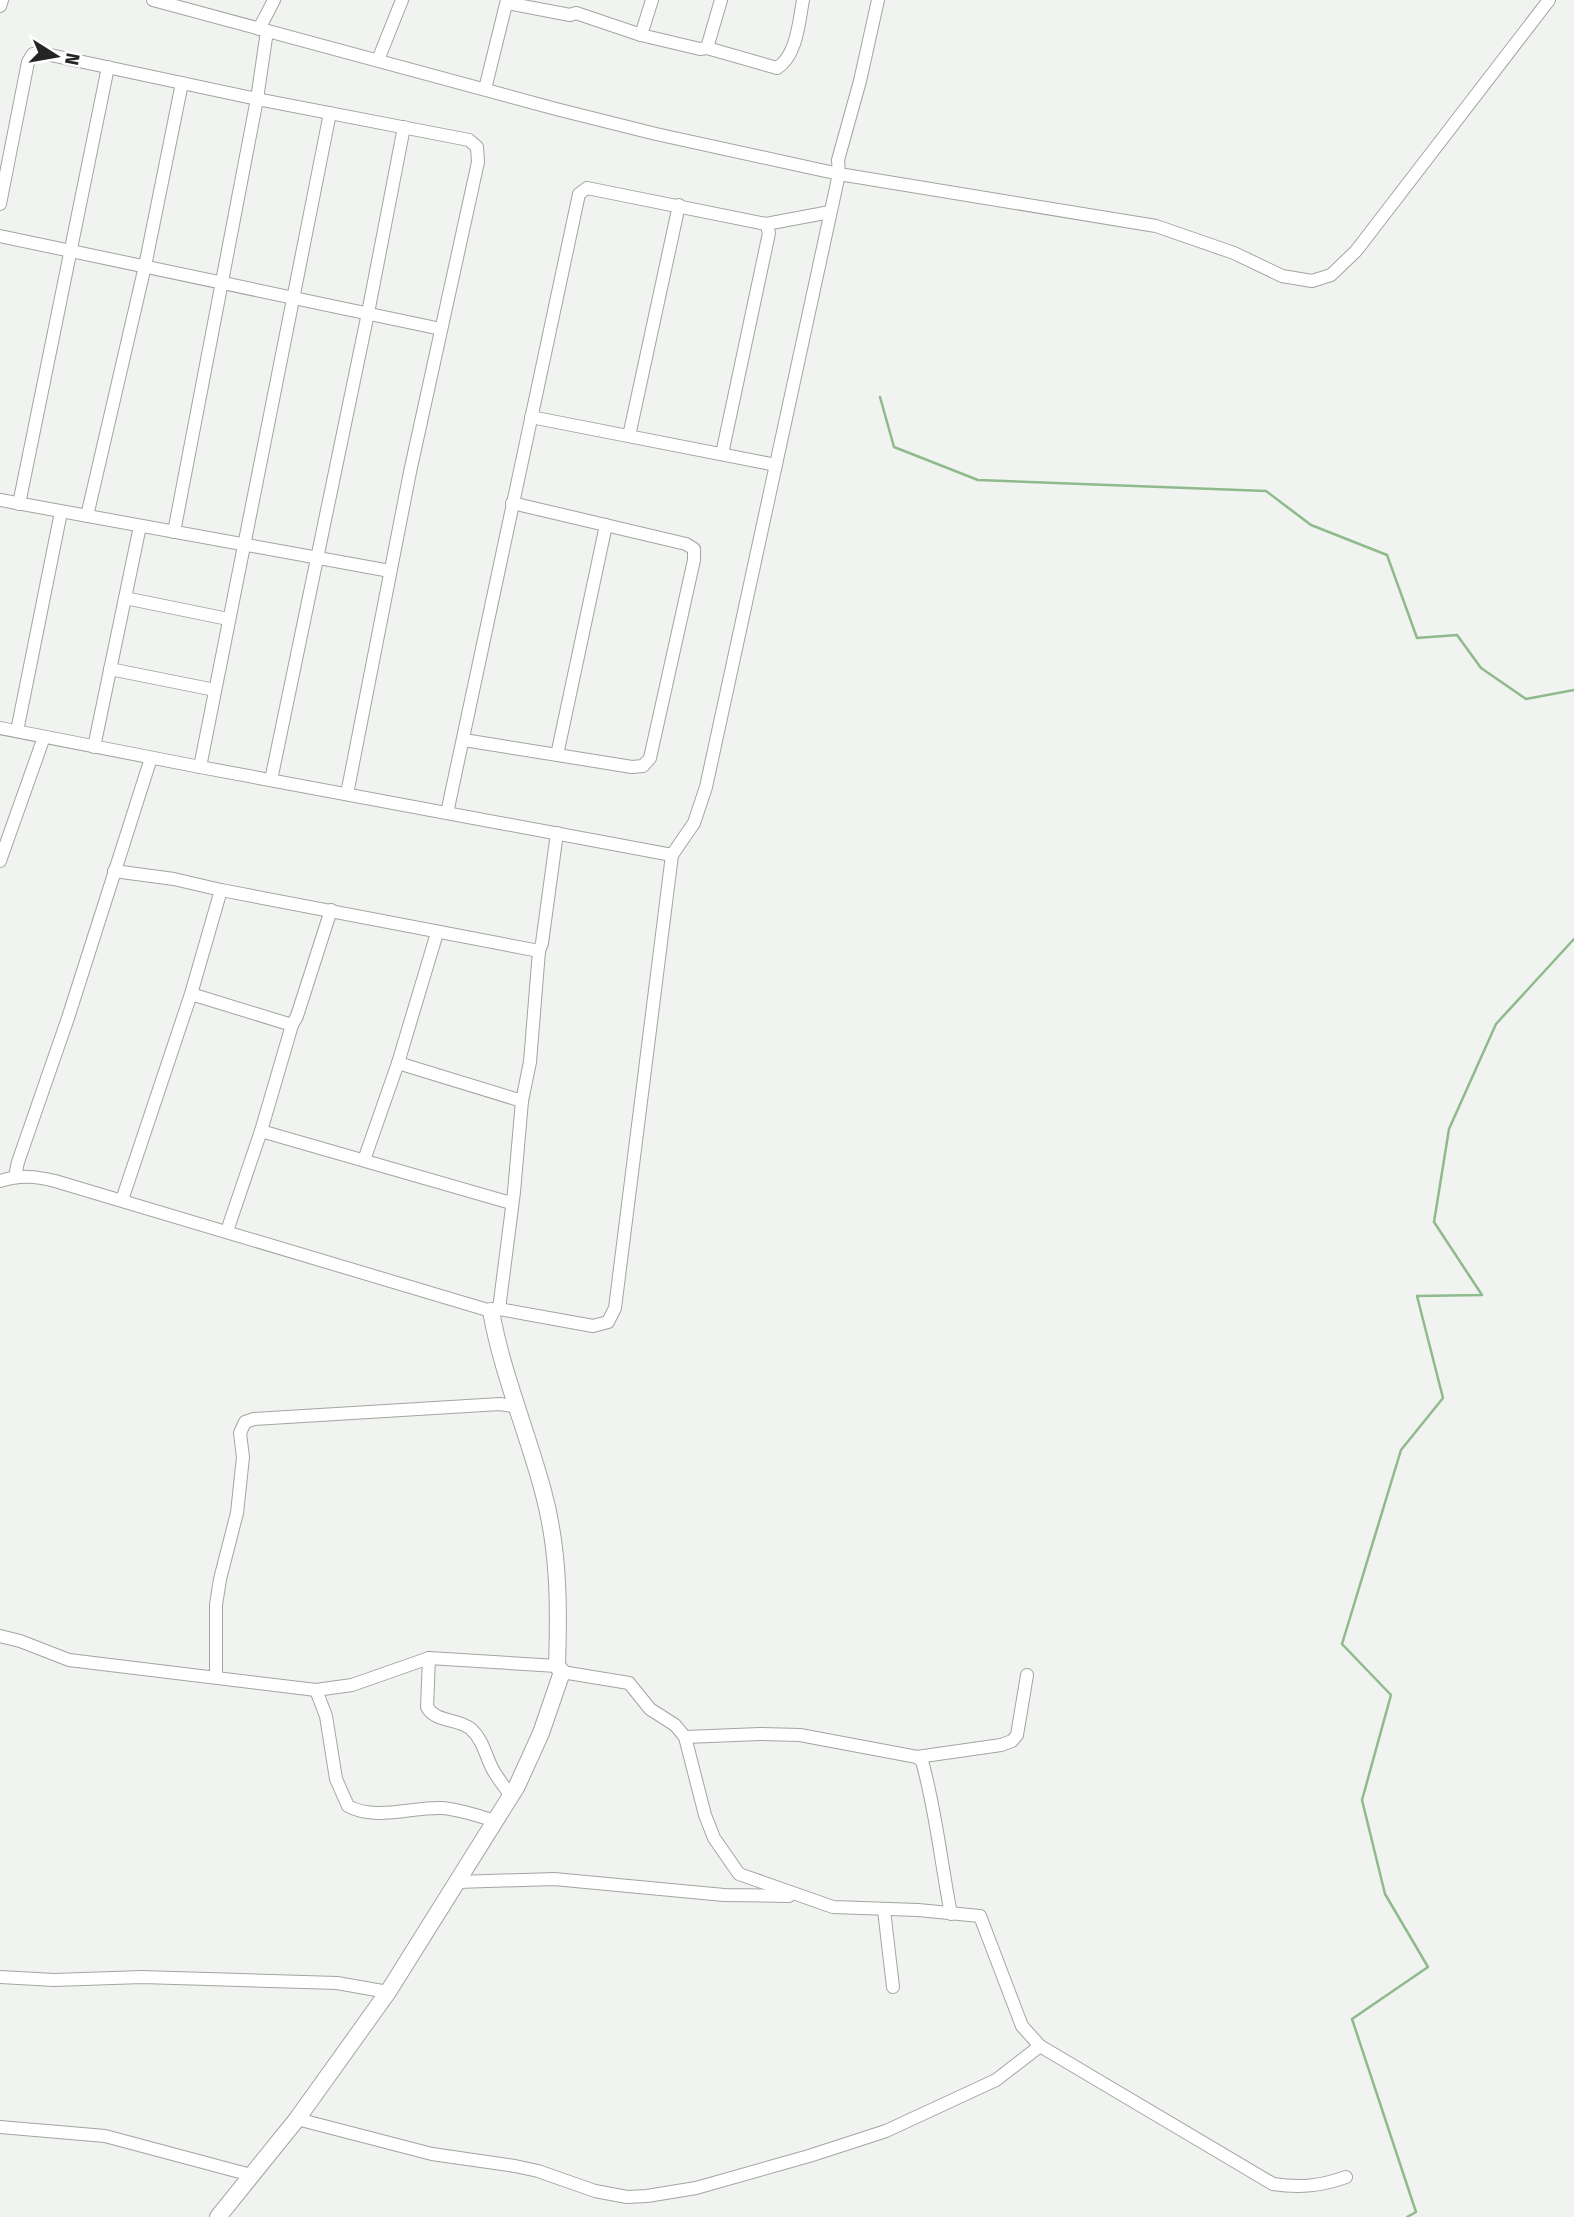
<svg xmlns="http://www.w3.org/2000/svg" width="1574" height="2217" viewBox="0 0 1574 2217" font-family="'Fira Sans Condensed',sans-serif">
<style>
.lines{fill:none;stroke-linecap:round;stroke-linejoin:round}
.stream{stroke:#8fba8b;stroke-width:2.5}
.street-casing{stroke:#a2a5a1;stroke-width:14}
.secondary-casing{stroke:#a2a5a1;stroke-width:18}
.street{stroke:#fff;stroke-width:12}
.secondary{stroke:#fff;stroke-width:16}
</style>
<rect width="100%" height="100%" fill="#f0f3ef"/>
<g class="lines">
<!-- stream -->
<g class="stream">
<polyline points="880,397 894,447 978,480 1266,491 1311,525 1387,555 1417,638 1457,635 1481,668 1526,699 1574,690"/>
<polyline points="1407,2217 1416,2212 1352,2019 1428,1967 1385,1894 1362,1800 1391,1695 1342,1644 1401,1450 1443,1398 1417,1296 1482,1295 1434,1222 1449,1129 1496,1024 1574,939"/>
</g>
<!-- street casing -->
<g class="street-casing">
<g id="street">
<polyline points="878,0 860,81 838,160 839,174 1156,226 1234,253 1282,276 1312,281 1331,275 1356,251 1549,0"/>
<path d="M507 3 570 15 576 13 641 35 700 49 707 48 777 68C797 56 799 21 803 0"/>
<polyline points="0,6 2,0"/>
<polyline points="259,29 274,0"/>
<polyline points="641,35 652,0"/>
<polyline points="707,48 721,0"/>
<polyline points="378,60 402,0"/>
<polyline points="485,89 507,0"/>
<polyline points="0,204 28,62 33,54 41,53 257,99 469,140 477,147 478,162 410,472 347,794"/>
<polyline points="766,224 830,212"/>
<polyline points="0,236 441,329"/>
<polyline points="531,417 776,465"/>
<polyline points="629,436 679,205"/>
<polyline points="0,500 390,571"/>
<polyline points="19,504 108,67"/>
<polyline points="87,516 145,266 182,83"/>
<polyline points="174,532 257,99 267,31"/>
<polyline points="125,598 228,619"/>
<polyline points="110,669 215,690"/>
<polyline points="0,728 200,767 672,855"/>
<polyline points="17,731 61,512"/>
<polyline points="464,740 632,767 643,766 650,758 694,560 694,549 686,544 512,503"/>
<polyline points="94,747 140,526"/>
<polyline points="557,755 606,525"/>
<polyline points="200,767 330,113"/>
<polyline points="271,780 368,313 404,127"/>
<polyline points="447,813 579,194 587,188 766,224 769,233 722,454"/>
<polyline points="0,861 44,737"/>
<polyline points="114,871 174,879 221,890 539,951"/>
<polyline points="191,994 292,1025"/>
<polyline points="398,1063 522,1101"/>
<polyline points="261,1131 511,1203"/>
<polyline points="364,1160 398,1063 437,933"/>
<polyline points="15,1176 18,1162 68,1018 151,758"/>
<path d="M0 1181C20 1175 35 1176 55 1181L491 1311 499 1309 593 1326 608 1322 615 1308 672 855 694 823 706 787 839 174 656 134 556 109 153 0"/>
<polyline points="122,1200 191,994 221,890"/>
<polyline points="227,1231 261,1131 292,1025 297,1016 331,910"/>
<polyline points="499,1309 514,1192 522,1101 530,1062 539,951 542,943 557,833"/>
<polyline points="0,1636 20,1641 69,1660 316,1690 352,1685 429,1658 557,1666"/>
<path d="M429 1658 427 1707C436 1723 458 1718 471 1729 483 1740 485 1754 492 1768 497 1778 505 1787 511 1796"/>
<path d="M562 1672 629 1683 650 1709 675 1725 685 1737 705 1815 714 1838 739 1874 833 1907 918 1910 980 1916 1022 2026 1040 2046 1273 2184C1300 2188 1321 2186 1346 2177"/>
<polyline points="216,1677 216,1605 220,1579 237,1513 243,1457 240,1433 245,1422 254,1419 500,1404 517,1407"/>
<path d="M316 1690 326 1716 336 1779 348 1806C375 1821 412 1807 441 1808 460 1809 478 1816 495 1821"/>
<polyline points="685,1737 760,1734 800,1735 917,1757 1001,1745 1012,1741 1017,1735 1027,1675"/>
<path d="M917 1757 922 1761C936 1811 941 1863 951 1914"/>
<polyline points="457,1882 554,1879 724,1895 789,1896"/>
<polyline points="884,1910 893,1987"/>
<polyline points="0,1977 54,1980 142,1977 337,1983 388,1992"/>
<polyline points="297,2119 432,2154 515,2166 538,2171 595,2191 627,2197 647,2196 696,2188 809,2156 886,2131 996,2080 1040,2046"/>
<polyline points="0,2127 105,2136 251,2175"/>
</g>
</g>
<!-- secondary casing -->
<g class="secondary-casing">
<path id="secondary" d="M218 2217 297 2119 388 1992 517 1786 541 1733 562 1672 557 1666C559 1607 559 1549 543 1491 527 1431 502 1373 491 1311"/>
</g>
<!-- street -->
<use href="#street" class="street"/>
<!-- secondary -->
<use href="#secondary" class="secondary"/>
</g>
<!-- north arrow -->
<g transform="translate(56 56) rotate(101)" stroke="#ffffff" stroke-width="5" paint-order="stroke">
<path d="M0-5L12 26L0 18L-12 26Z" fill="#242624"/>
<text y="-10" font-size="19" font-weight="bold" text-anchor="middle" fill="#242624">N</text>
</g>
</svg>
